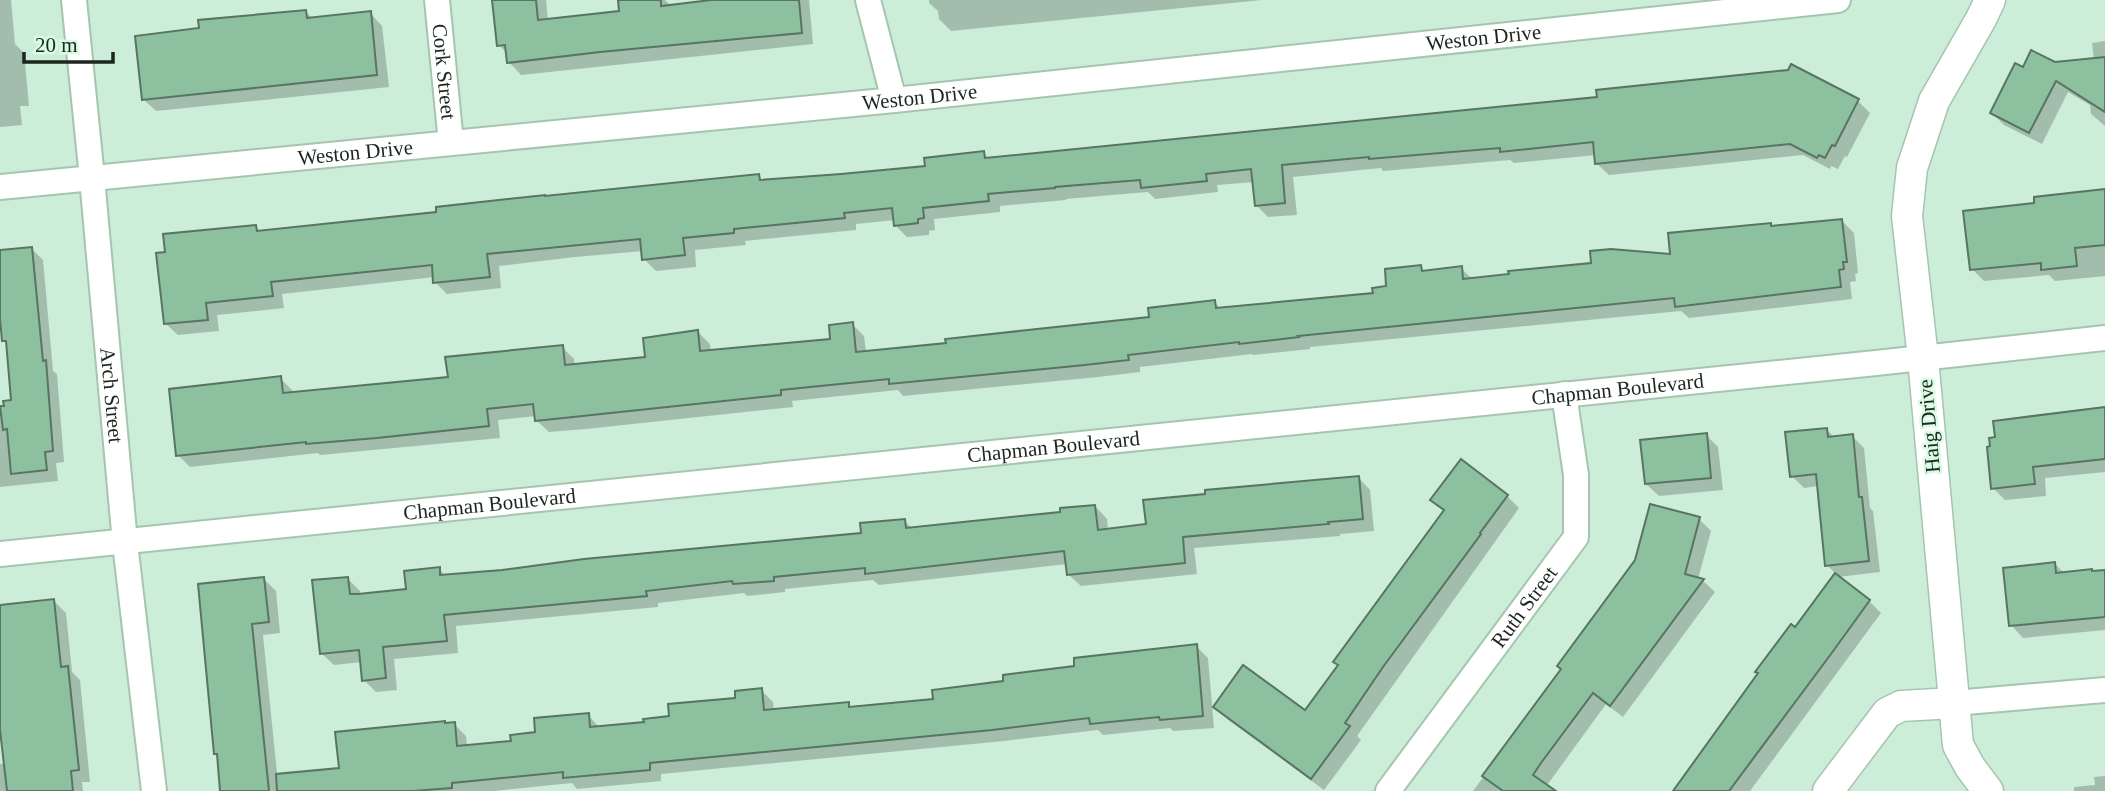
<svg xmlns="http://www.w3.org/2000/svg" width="2105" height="791" viewBox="0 0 2105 791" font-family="Georgia,serif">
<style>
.shadow{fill:#0003}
.building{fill:#8cc09e;stroke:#577562;stroke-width:2}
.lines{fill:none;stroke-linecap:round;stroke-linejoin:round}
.minor-casing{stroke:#a5c5af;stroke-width:28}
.tertiary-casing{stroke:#a5c5af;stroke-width:33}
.minor{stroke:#fff;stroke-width:24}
.tertiary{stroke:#fff;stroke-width:30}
.labels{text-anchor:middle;stroke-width:5;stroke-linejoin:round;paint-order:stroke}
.street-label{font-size:21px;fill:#1a261e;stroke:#d9fbe4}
</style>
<rect width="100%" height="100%" fill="#ccedd7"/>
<!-- shadow -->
<g class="shadow">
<polygon points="0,0 11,0 15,44 24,53 29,106 20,106 22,125 0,127"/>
<polygon points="494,0 546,0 548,21 621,12 619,0 665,0 671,6 726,0 809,0 813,44 521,75 509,62 508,54 499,45"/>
<polygon points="929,0 1262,0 951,31 939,19 938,11 929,3"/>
<polygon points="305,11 313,19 370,13 382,26 389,87 156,111 143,99 201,30"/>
<polygon points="2105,41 2105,126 2091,114 2090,105 2068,92 2042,144 2004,125 1992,113 2023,69 2094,60 2092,43"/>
<polygon points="1792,66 1858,101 1870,113 1847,157 1845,156 1838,169 1831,166 1830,169 1803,155 1609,175 1596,163 1596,155 1514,163 1510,160 1383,171 1381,168 1293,177 1297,215 1268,217 1256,205 1254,182 1217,185 1218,192 1155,199 1148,192 1066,199 1066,200 1000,206 1000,212 934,219 935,230 929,231 929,235 907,237 895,225 895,220 856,224 856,230 745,241 746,245 695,250 696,267 656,271 644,259 643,251 575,257 499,266 501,288 447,294 435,282 435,277 282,294 284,308 217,315 219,331 178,335 165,323 255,226 261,233 758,176 764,182 927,167 983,153 990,160 1599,98 1789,72"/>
<polygon points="2105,191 2105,276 2055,281 2049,275 1984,281 1972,269 2036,204"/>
<polygon points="1842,221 1854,233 1858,273 1855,274 1856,281 1850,282 1852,299 1689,318 1681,311 1310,347 1310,349 1253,355 1252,354 1140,367 1140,372 1098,377 903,396 898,390 792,401 793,407 586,429 549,432 536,420 536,416 498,420 500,438 320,455 318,453 190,467 178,455 280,378 292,390 293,394 449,379 562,347 574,359 575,366 646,359 698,332 710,344 711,352 832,340 852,324 864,336 866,352 948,344 1151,318 1214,302 1222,310 1375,295 1420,267 1425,272 1461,268 1472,279 1672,256 1770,225 1773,228"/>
<polygon points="32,249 43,260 53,371 57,374 64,462 56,463 58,481 0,487 0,408 6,407 13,402 8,345 4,340 2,321 0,319 0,252"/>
<polygon points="2105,409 2105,472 2045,478 2046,496 2005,500 1993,488"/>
<polygon points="1827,430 1835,438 1852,436 1864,448 1870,508 1873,511 1880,572 1838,577 1869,601 1881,613 1750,791 1675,791 1836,574 1827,565 1819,486 1804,488 1792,476"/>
<polygon points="1706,435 1718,447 1723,490 1659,496 1646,484"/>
<polygon points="1358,477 1370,490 1374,531 1340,534 1340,536 1194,548 1197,574 1081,586 1068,574 1067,564 879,585 873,580 785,589 785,592 747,596 744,593 658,603 658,607 456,626 458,653 394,659 397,690 376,692 364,680 362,662 334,665 321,653 347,578 360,591 360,596 408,590 439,569 446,576 863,534 904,521 913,529 1062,514 1095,506 1107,519 1108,530 1148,526"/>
<polygon points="1507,496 1519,508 1357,736 1361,740 1324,790 1227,719 1215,707 1305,712 1340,666 1445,512 1433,500"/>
<polygon points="1699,519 1711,531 1698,579 1703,581 1715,592 1623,717 1606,704 1545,788 1548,791 1473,791 1563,670"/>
<polygon points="2055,564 2065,574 2105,572 2105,630 2023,638 2011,625"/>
<polygon points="264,579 276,591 280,633 263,635 277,773 285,773 287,775 341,770 447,725 454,724 466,736 467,747 513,742 588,715 600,728 646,724 737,700 761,690 773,702 774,711 848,703 853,709 935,700 1005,682 1196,646 1208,658 1214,728 1173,731 1170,728 1103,735 1098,730 1004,741 661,774 661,781 577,789 572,783 494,791 222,791 219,756 216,753"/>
<polygon points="54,601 66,613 72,672 80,680 90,782 82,782 83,791 0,791 0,764 5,763 0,701 0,606"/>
<polygon points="2105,776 2105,791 2074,791 2074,787 2095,785 2094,777"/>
</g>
<!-- building -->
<g class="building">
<polygon points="492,0 536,0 538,20 619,11 618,0 661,0 661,6 711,0 799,0 802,33 600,52 507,63 505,45 497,46"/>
<polygon points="306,10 307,18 371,11 377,75 142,100 135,36 199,28 198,20"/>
<polygon points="2031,50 2055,62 2105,57 2105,112 2056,81 2029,133 1990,113 2015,63 2023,67"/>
<polygon points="1791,64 1859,99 1835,146 1832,145 1825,158 1819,155 1817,158 1790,144 1595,164 1593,142 1500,152 1500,148 1369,159 1369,157 1282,165 1285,203 1255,206 1251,169 1206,174 1207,181 1141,188 1140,180 1055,187 1055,188 988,194 989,201 923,208 924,218 918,219 918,223 894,226 892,208 844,213 845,218 734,229 734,233 683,238 685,255 642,260 640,239 487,254 490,277 433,283 432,265 271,282 273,296 206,303 208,320 164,324 156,253 165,252 163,234 256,225 257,231 436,212 436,207 545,195 545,196 759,174 760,180 841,174 925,166 924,158 984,151 985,158 1496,107 1597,97 1596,90 1788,70"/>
<polygon points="2105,189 2105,245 2075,248 2077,266 2041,270 2041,263 1970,270 1963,211 2034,203 2034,197"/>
<polygon points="1842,219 1847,262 1843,262 1844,269 1839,270 1841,287 1675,307 1674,298 1298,336 1299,337 1239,344 1239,342 1128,355 1129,360 1085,365 889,384 889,379 781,390 781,395 573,417 535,421 533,404 487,409 489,426 377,438 306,444 306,442 176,456 169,389 281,376 283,393 448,377 445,357 563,345 565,365 645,357 643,338 698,330 700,351 830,339 829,325 853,322 856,352 946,343 945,339 1149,317 1148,308 1215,300 1216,308 1373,293 1372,288 1386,286 1385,269 1421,265 1422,271 1462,266 1463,279 1509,274 1508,271 1591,263 1590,251 1611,249 1670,254 1668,233 1771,223 1771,226"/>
<polygon points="32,247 43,361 46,360 53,451 45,452 47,470 11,474 7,429 3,430 0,406 4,406 3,401 11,400 6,341 2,341 0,319 0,250"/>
<polygon points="2105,407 2105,459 2033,467 2035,484 1991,489 1987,447 1990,446 1989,438 1995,437 1993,421"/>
<polygon points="1827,428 1828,437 1853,434 1859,497 1862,497 1869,561 1825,566 1816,474 1790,477 1785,432"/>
<polygon points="1707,433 1711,478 1645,484 1640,440"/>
<polygon points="1461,459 1508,495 1480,533 1481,534 1383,667 1345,723 1350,726 1311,779 1213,707 1243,665 1305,710 1338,665 1333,662 1444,510 1430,500"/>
<polygon points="1359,476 1363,519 1328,522 1329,524 1183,537 1185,563 1067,575 1064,551 865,574 865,568 774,577 774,581 733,584 732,581 646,591 647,596 444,615 447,641 383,647 386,678 362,681 359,650 320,654 312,580 348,577 350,594 358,594 406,589 404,571 440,567 440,575 502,570 584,559 861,533 860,523 905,519 906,528 1060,512 1060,508 1095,505 1098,530 1146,524 1143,500 1205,494 1205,490"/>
<polygon points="1650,504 1700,517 1685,574 1704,579 1610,706 1593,693 1541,763 1533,775 1556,791 1503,791 1482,776 1561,669 1557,666 1635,560"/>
<polygon points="2055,562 2056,573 2092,569 2092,571 2105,570 2105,617 2009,626 2003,568"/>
<polygon points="1835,573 1870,600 1831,654 1729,791 1673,791 1758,673 1755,672 1791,624 1795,627"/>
<polygon points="264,577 269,622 252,624 269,791 220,791 217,754 214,754 198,584"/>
<polygon points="54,599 61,667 68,666 79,770 71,771 73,791 7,791 0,730 0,605"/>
<polygon points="1197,644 1203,716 1160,720 1159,717 1090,724 1089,718 992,730 650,763 650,770 563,778 563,772 452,783 452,788 413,791 277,791 276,774 339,768 335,732 445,721 445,723 455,722 457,746 511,741 510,735 535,732 534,718 589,713 590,727 644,722 643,719 669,716 668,704 735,698 735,691 762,688 764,710 849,702 849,707 933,699 932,690 1003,681 1003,675 1074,666 1074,658"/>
</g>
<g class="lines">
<!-- minor casing -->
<g class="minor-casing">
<g id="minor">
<path id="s1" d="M74 0 92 178 125 543 154 791"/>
<path id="s2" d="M437 0 451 143"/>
<polyline points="868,0 894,100"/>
<path id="s3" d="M0 187 894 100 1838 0"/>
<path id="s4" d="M0 554 1876 363 2105 338"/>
<polyline points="1954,703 2105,690"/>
<path id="s5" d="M1388 791 1576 537V475L1564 394"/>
</g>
</g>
<!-- tertiary casing -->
<g class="tertiary-casing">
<g id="tertiary">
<polyline points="1828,791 1887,713 1901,706 1954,703"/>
<polyline points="1988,791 1970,767 1958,745 1923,358 1907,216 1912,168 1934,101 1981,19 1990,0"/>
</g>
</g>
<!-- minor -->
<use href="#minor" class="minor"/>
<!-- tertiary -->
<use href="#tertiary" class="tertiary"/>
</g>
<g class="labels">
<!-- street labels -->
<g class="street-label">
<text dy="7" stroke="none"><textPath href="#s3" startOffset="1491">Weston Drive</textPath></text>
<text dy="7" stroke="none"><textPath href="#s2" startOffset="72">Cork Street</textPath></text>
<text dy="7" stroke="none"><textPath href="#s3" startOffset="924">Weston Drive</textPath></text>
<text dy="7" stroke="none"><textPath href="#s3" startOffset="357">Weston Drive</textPath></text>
<text dy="7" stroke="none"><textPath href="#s4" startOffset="1626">Chapman Boulevard</textPath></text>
<text dy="7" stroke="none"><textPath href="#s1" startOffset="397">Arch Street</textPath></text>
<text transform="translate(1929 426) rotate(-95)" y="7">Haig Drive</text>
<text dy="7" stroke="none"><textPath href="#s4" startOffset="1059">Chapman Boulevard</textPath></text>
<text dy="7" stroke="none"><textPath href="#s4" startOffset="492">Chapman Boulevard</textPath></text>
<text dy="7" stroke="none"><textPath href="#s5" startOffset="229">Ruth Street</textPath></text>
</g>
</g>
<!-- scale -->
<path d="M24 52v10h89v-10" fill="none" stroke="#1a261e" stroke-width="3.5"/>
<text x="35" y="52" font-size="21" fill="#1a261e" stroke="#d9fbe4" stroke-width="5" paint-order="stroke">20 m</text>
</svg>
